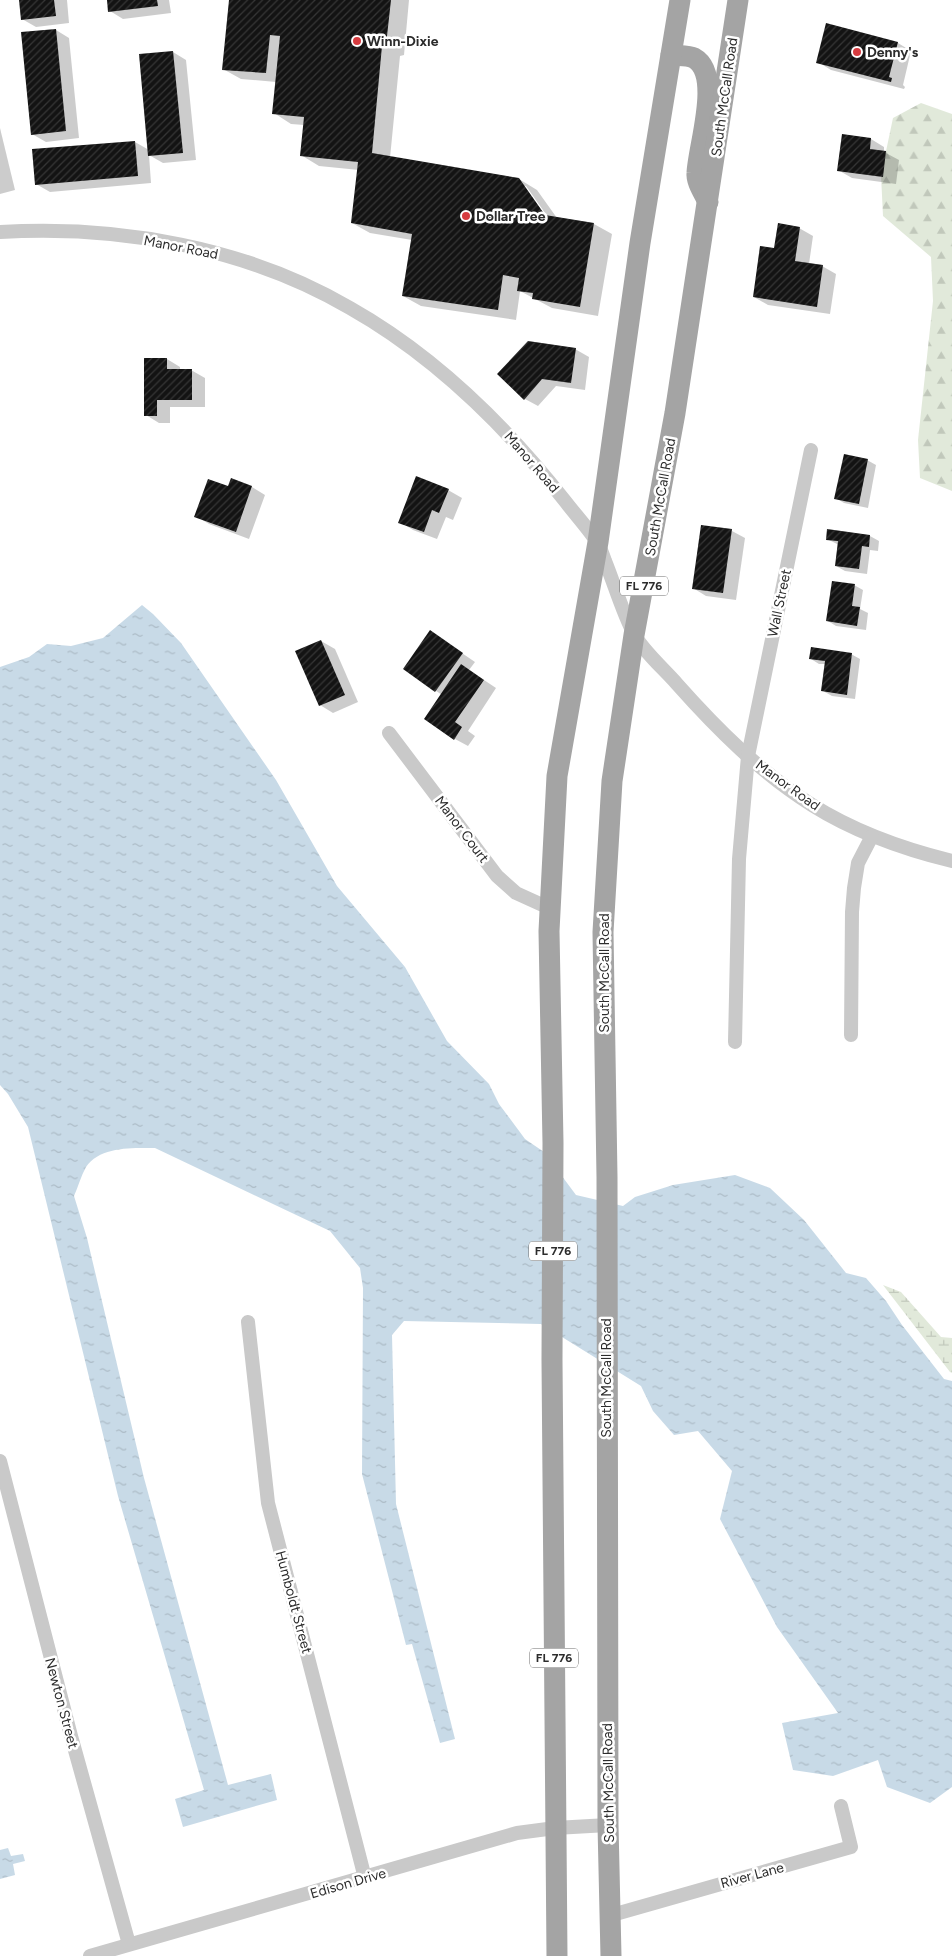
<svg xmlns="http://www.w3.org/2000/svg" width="952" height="1956" viewBox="0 0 952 1956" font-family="Figtree,sans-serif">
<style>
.forest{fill:url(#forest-firs)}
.wetland{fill:url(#wetland-marsh)}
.water{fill:url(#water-ripples)}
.shadow{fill:#0003;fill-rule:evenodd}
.building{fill:url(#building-hatch)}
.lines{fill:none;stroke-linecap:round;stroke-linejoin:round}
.street{stroke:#c9c9c9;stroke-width:14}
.primary{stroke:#a4a4a4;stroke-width:21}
.poi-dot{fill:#d63b3f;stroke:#fff;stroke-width:2}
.labels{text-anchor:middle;stroke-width:5;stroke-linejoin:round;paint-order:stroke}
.shield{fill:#fff;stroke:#6b6b6b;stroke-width:1}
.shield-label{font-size:12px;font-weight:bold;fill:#2c2c2c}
.poi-label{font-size:14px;font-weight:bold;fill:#2c2c2c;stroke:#fff;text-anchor:start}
.street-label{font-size:14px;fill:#2c2c2c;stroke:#fff}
</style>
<defs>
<pattern id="forest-firs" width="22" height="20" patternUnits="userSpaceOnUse" patternTransform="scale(1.25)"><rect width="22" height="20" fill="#e1e9da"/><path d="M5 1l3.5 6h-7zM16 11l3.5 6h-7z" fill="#c1c8bb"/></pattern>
<pattern id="wetland-marsh" width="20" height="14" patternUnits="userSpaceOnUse" patternTransform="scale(1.25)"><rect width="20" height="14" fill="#e1e9da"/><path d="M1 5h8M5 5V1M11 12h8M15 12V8" fill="none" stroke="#c1c8bb"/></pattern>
<pattern id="water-ripples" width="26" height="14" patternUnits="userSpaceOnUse" patternTransform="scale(1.25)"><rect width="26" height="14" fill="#c8dae7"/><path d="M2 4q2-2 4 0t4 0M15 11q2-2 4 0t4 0" fill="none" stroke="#acbbc6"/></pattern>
<pattern id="building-hatch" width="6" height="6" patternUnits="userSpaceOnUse" patternTransform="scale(1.25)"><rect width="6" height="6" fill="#131313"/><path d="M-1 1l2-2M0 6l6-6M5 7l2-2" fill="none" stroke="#363636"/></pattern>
</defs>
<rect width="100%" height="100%" fill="#fff"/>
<!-- forest -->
<polygon class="forest" points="921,103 952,114 952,491 920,478 918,440 933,301 931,257 883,216 881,175 893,118"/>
<!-- wetland -->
<polygon class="wetland" points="883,1285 901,1292 941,1337 952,1338 952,1373 950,1372"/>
<!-- water -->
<g class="water">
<path d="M142 605 153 614 181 643 276 780 337 886 405 967 447 1041 489 1084 499 1104 525 1139 544 1152 576 1195 623 1206 635 1197 673 1185 735 1175 770 1188 804 1220 846 1273 866 1278 886 1301 902 1325 944 1379 952 1381V1787L930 1803 887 1787 878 1760 833 1776 793 1770 782 1723 838 1713 777 1627 720 1519 732 1471 698 1431 674 1435 653 1411 641 1386 541 1324 404 1321 392 1335 396 1504 455 1739 440 1743 412 1644 406 1645 362 1474 363 1288 360 1268 330 1231 155 1148C133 1148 100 1146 86 1167 81 1176 78 1187 74 1196L87 1238 144 1478 228 1785 271 1774 277 1800 183 1827 175 1799 204 1790 118 1496 28 1127 8 1094 0 1085V667L29 657 47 644 71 646 103 638Z"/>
<polygon points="8,1848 11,1856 23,1854 25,1861 13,1864 15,1875 0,1879 0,1850"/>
</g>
<!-- shadow -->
<g class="shadow">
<polygon points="20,0 67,0 69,23 36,27 22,19"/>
<polygon points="108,0 169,0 171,13 123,19 110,11"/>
<path d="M230 0H409L404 55 400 56 390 158 519 179 537 190 557 218 594 224 612 234 598 316 552 308 520 291 516 320 421 306 403 296 412 240 370 233 352 223 359 170 319 166 301 155 304 125 291 124 274 113 276 82 241 79 223 69ZM523 186H526L550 220 548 221Z"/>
<polygon points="827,25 898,43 911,51 903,85 905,87 904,89 831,70 818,62"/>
<polygon points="56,30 69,38 79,138 46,142 32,134"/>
<polygon points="173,52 186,60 196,160 163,163 149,155 151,183 50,192 36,184 135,142 149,150"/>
<polygon points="0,128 15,190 0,194"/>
<polygon points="843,136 871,139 884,147 884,152 899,160 896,184 852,178 838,170"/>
<polygon points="799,228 813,236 809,264 822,266 836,274 830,314 768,305 754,297"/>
<polygon points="575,349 589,357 585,390 556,386 538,406 525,399 499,374"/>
<polygon points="167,359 180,367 180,370 191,370 205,378 205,407 170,407 170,423 159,423 146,415"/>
<polygon points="867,460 876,465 868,508 844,503 836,498"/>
<polygon points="232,480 252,487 265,495 249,539 209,524 196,516 229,488"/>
<polygon points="448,490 462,498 453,520 446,517 437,539 413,530 400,522"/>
<polygon points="732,531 745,538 736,600 706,596 693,588"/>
<polygon points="828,531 870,536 879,541 878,551 870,550 867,574 845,571 836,566 839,545 827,539"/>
<polygon points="854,585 863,590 860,609 868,613 866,630 836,626 828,621"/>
<polygon points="431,632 475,662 469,670 496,688 468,731 475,736 468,746 455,739 442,695 404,669"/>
<polygon points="321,641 335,649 358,702 333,713 320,705"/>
<polygon points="851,654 860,659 855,699 832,696 823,691 826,664 819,664 811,659"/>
</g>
<!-- building -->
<g class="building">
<polygon points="19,0 54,0 56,16 21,20"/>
<polygon points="107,0 157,0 158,6 108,12"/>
<polygon points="229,0 391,0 386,45 382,46 372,153 519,178 545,215 594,223 580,307 532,299 533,293 517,291 519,278 503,275 498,310 402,296 412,234 351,223 358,162 300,156 304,117 272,114 280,36 270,35 266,73 222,70"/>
<polygon points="826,23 898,42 889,77 892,78 891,82 816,63"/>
<polygon points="56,29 66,131 31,135 21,32"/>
<polygon points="173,51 183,153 148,156 139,54"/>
<polygon points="842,134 871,138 870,149 886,151 883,177 837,171"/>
<polygon points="135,141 138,176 35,185 32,149"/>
<polygon points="778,223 800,227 795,261 823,265 817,307 753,297 760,246 774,248"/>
<polygon points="528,341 576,348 571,383 542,379 524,400 497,374"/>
<polygon points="144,358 167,358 167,369 192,369 192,400 157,400 157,416 144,416"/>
<polygon points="844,454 868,459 859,504 834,499"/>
<polygon points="416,476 449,489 439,513 432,510 424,532 398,523"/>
<polygon points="231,478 252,486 236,532 194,517 208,479 228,486"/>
<polygon points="701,525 732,529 723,593 692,589"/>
<polygon points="827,529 870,535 869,547 862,546 859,569 835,566 838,541 826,540"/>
<polygon points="832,581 855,584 852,606 860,607 857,626 826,621"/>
<polygon points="430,630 463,653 435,692 403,669"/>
<polygon points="321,640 345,695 319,706 295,651"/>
<polygon points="811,647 852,653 847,695 821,691 825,661 809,659"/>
<polygon points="461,664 484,680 455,722 462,727 454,740 424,719"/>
</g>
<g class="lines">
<!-- street -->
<g class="street">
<path d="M0 232C119 225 246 247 350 308 435 356 505 425 565 501 575 514 586 526 595 539 600 545 602 553 605 561 614 583 623 614 634 634 642 650 665 670 677 684 717 729 761 773 812 805 855 832 903 849 952 861"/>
<polyline points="389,733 497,876 516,893 549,908"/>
<polyline points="851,1035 852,912 854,888 858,863 872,836"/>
<polyline points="735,1042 739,859 748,756 811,450"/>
<polyline points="248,1322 268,1503 365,1878"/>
<polyline points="0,1461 71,1736 129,1944"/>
<polyline points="612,1915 851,1847 841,1806"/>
<polyline points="90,1956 517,1833 555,1828 608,1825"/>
</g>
<!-- primary -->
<g class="primary">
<path d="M671 55C677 56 688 55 694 58 723 74 698 146 697 173 696 182 704 193 708 202"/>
<polyline points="557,1956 552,1360 553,1143 549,931 557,776 598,542 640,243 680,0"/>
<polyline points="611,1956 608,1825 607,1177 603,932 612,781 634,635 675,413 738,0"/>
</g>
</g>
<!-- markers -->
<g class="poi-dot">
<circle cx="357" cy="41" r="5"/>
<circle cx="857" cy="52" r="5"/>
<circle cx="466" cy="216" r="5"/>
</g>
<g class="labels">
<!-- shield labels -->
<g class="shield">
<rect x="620" y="576.5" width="48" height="19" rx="4"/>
<rect x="529" y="1241.5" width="48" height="19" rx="4"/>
<rect x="530" y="1648.5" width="48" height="19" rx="4"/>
</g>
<g class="shield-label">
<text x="644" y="590">FL 776</text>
<text x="553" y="1255">FL 776</text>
<text x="554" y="1662">FL 776</text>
</g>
<!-- poi labels -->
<g class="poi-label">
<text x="367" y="46">Winn-Dixie</text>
<text x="867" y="57">Denny's</text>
<text x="476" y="221">Dollar Tree</text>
</g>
<!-- street labels -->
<g class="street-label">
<text transform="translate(724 97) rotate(-82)" y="5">South McCall Road</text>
<text transform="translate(181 247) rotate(11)" y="5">Manor Road</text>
<text transform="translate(532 462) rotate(49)" y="5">Manor Road</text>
<text transform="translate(660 497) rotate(-80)" y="5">South McCall Road</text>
<text transform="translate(779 603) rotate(-78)" y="5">Wall Street</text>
<text transform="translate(788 785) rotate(36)" y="5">Manor Road</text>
<text transform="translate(462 829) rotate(53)" y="5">Manor Court</text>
<text transform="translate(604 973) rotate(-90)" y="5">South McCall Road</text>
<text transform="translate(606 1378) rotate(-90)" y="5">South McCall Road</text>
<text transform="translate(294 1602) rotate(75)" y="5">Humboldt Street</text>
<text transform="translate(62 1703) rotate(75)" y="5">Newton Street</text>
<text transform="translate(608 1783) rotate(-91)" y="5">South McCall Road</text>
<text transform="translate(752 1875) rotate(-15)" y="5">River Lane</text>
<text transform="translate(348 1883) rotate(-16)" y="5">Edison Drive</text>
</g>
</g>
</svg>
